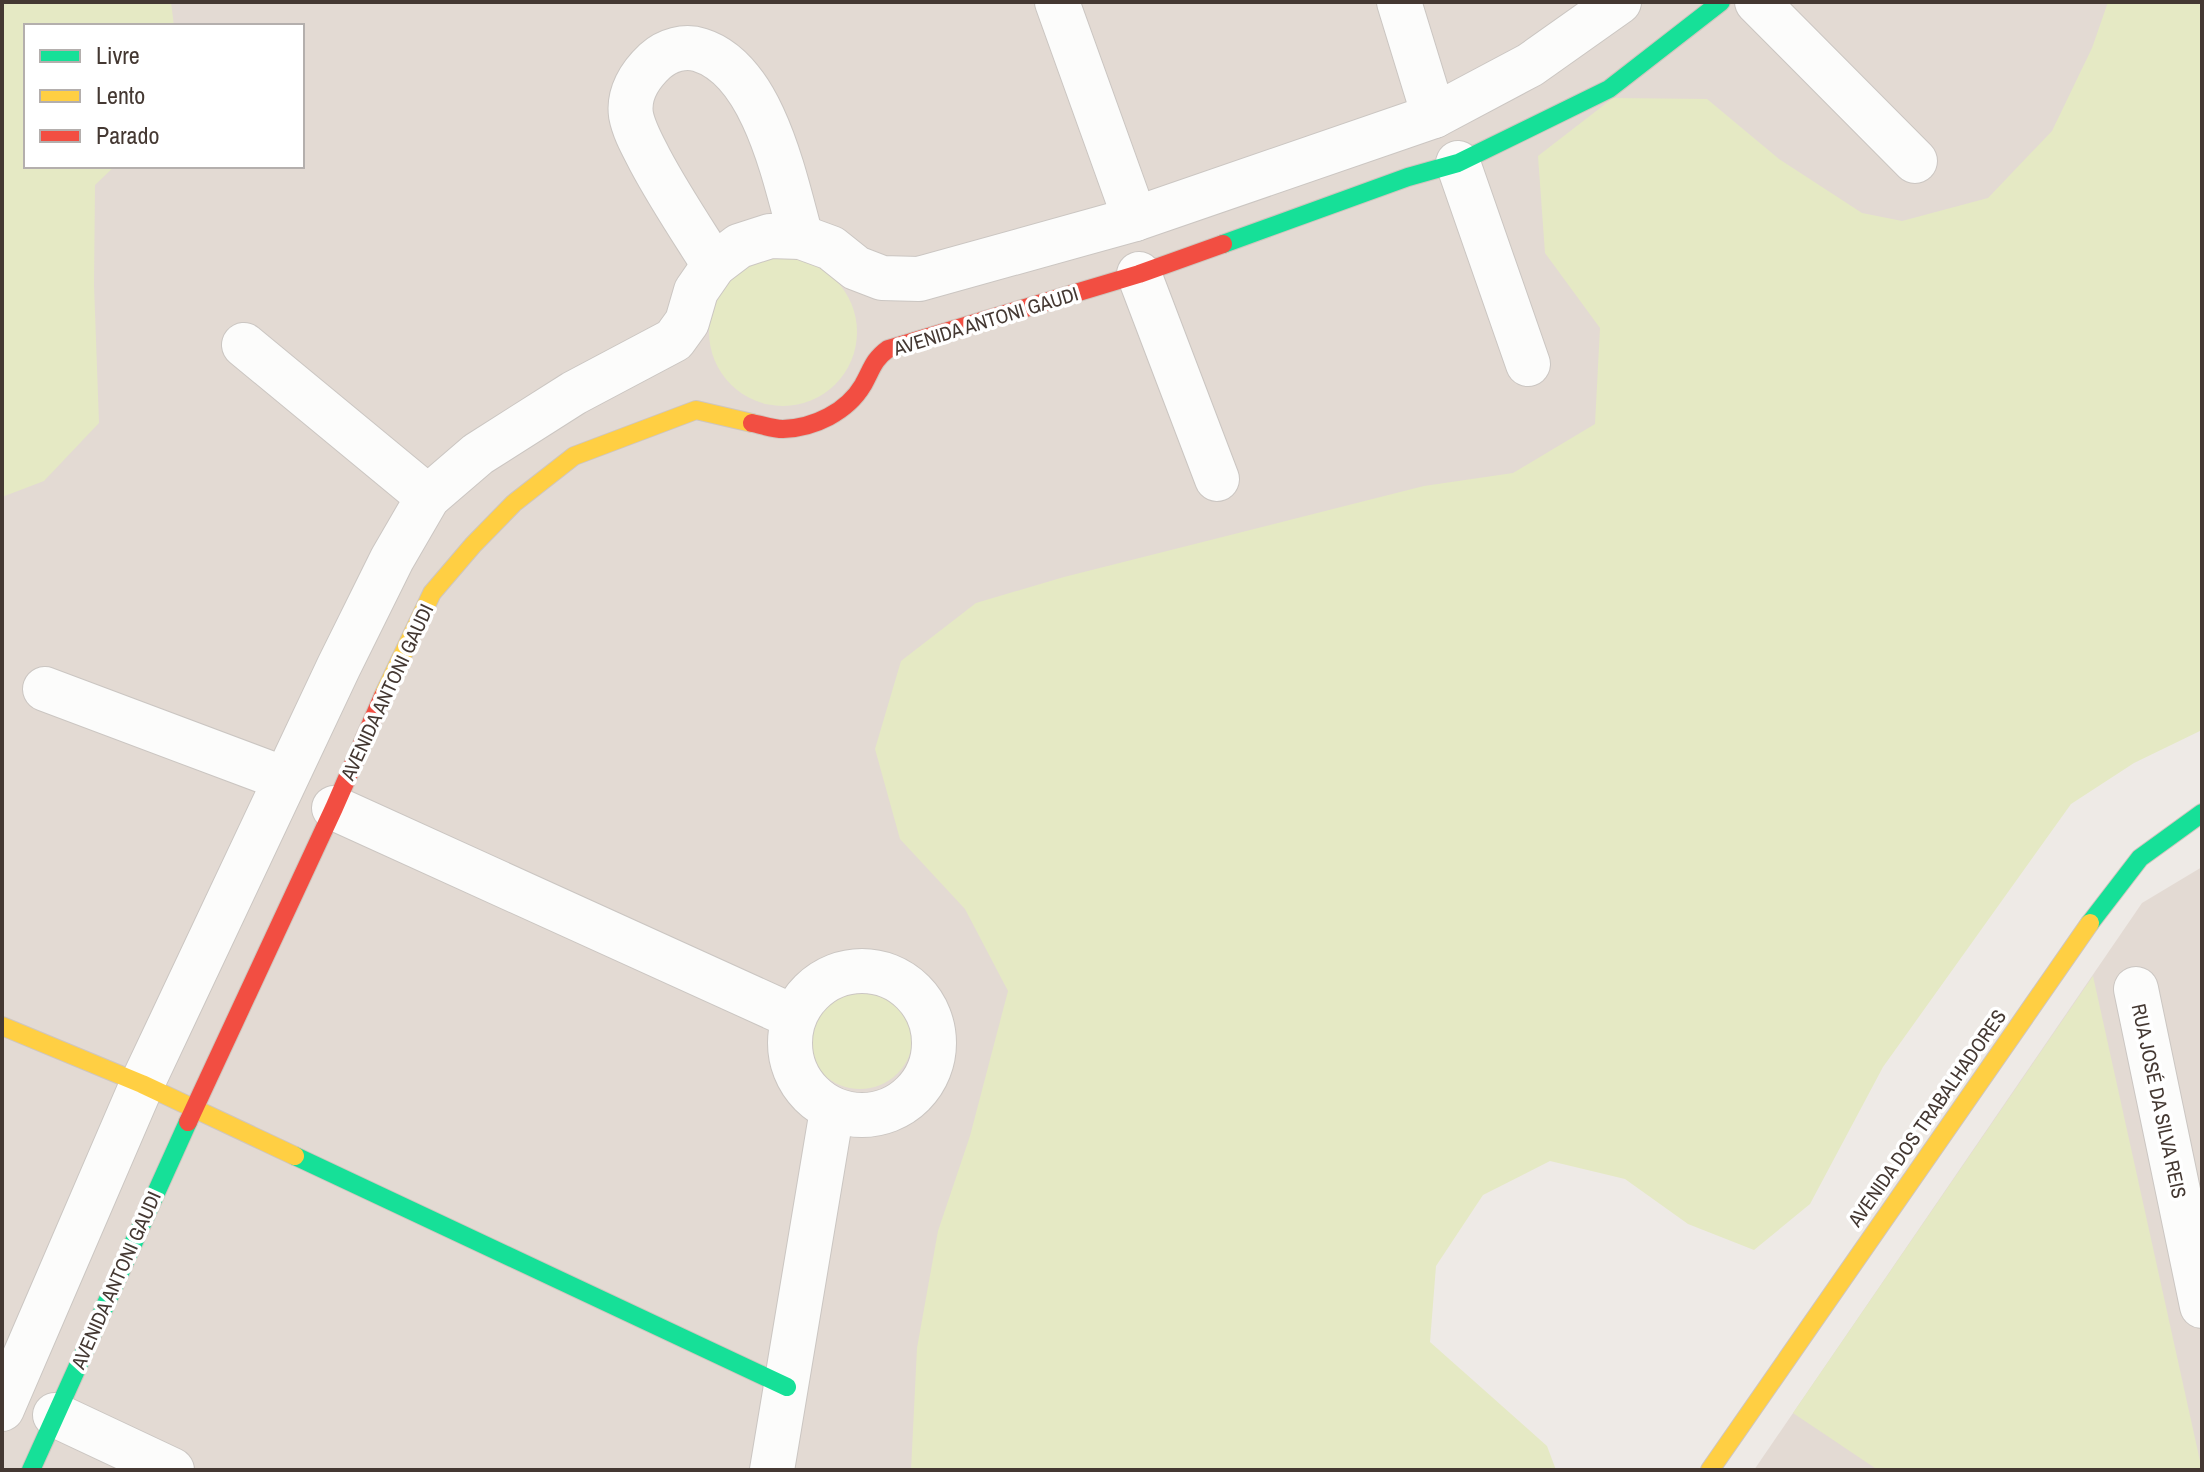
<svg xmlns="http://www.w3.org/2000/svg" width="2204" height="1472" viewBox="0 0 2204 1472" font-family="'Archivo Narrow',sans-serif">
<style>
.residential{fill:#e3dad3;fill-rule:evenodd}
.green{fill:#e5e9c4}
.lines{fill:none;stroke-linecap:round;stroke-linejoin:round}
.street-casing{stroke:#cbc6c2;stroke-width:46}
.fast-casing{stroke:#cfc6be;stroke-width:20}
.slow-casing{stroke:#cfc6be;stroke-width:20}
.jam-casing{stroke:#cfc6be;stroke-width:20}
.street{stroke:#fcfcfb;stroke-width:44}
.fast{stroke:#16e098;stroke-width:18}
.slow{stroke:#ffcf43;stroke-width:18}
.jam{stroke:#f24e42;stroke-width:18}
.labels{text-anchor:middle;stroke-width:7;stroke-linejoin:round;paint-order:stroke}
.street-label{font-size:20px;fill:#443832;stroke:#fff}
</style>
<rect width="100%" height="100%" fill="#eeeae6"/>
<!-- residential -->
<g class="residential">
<path d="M2 2H2202L1151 1470H2ZM26 26H302V166H26Z"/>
<polygon points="2202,867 2202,1470 1754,1470 2142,903"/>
</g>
<!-- green -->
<g class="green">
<polygon points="2,2 171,2 174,26 26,26 26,166 115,166 95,185 94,285 99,423 44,481 2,497"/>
<polygon points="2108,2 2202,2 2202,730 2134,763 2071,804 1883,1067 1810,1204 1754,1250 1688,1224 1625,1179 1550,1161 1483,1195 1436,1266 1430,1342 1547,1446 1556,1470 911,1470 917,1348 938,1231 970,1136 1008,991 965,909 900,839 875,749 901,661 976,603 1064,577 1424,486 1513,473 1595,424 1600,328 1545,253 1538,156 1613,98 1707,99 1779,159 1862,213 1902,221 1988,198 2052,131 2092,48"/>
<circle cx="783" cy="332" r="74"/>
<polygon points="2093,976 2202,1470 1878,1470 1793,1413"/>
<circle cx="860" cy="1036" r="53"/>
</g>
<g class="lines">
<!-- street casing -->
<g class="street-casing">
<g id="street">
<polyline points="1057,2 1135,219"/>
<polyline points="1399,2 1434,116"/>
<polyline points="1757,2 1915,161"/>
<polyline points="1458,163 1528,364"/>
<path d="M714 265C692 230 669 196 650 160 643 146 634 131 631 115 628 94 640 75 655 61 667 50 685 45 700 50 764 70 785 180 801 237"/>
<polyline points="1139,274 1217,479"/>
<polyline points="244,345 428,497"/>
<polyline points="45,689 285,779"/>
<polyline points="334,808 794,1017"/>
<circle cx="862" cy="1043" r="72"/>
<polyline points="2136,989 2202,1306"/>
<polyline points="2,1409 142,1084 339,666 392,559 428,497 478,454 574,393 674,340 687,322 696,291 714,265 739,246 770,236 801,237 831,248 856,268 882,278 919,279 1135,219 1434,116 1530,65 1619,2"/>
<polyline points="55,1415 172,1470"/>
<polyline points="772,1470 832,1110"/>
</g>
</g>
<!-- fast casing -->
<g class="fast-casing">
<g id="fast">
<polyline points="1223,244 1408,177 1458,163 1609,89 1721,2"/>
<polyline points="2090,923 2140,858 2202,813"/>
<polyline points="295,1156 787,1387"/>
<polyline points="31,1470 188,1122"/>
</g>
</g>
<!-- slow casing -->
<g class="slow-casing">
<g id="slow">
<polyline points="383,696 432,593 473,545 514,503 574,456 696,410 752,423"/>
<polyline points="2,1026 142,1084 295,1156"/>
<polyline points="1710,1470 2090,923"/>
</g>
</g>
<!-- jam casing -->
<g class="jam-casing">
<g id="jam">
<path d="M752 423C762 425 773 429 783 429 814 428 847 412 863 385 872 369 873 360 888 349L1139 274 1223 244"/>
<polyline points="188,1122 334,808 383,696"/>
</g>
</g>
<!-- street -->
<use href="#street" class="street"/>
<!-- fast -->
<use href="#fast" class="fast"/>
<!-- slow -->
<use href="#slow" class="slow"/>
<!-- jam -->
<use href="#jam" class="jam"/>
</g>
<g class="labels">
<!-- street labels -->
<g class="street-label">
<text transform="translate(986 321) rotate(-17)" y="7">AVENIDA ANTONI GAUDI</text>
<text transform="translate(387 692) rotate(-65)" y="7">AVENIDA ANTONI GAUDI</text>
<text transform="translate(2159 1101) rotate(78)" y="7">RUA JOSÉ DA SILVA REIS</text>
<text transform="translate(1927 1118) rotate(-55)" y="7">AVENIDA DOS TRABALHADORES</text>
<text transform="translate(116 1280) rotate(-66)" y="7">AVENIDA ANTONI GAUDI</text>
</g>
</g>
<!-- border -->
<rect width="2204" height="1472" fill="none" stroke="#443832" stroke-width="8"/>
<!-- legend -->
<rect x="24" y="24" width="280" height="144" fill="#ffffff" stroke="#b4afad" stroke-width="2"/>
<rect x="40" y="50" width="40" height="12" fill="#16e098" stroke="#b4afad" stroke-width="2"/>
<text x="96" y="64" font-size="24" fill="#443832">Livre</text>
<rect x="40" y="90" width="40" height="12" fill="#ffcf43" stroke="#b4afad" stroke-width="2"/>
<text x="96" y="104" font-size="24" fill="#443832">Lento</text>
<rect x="40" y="130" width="40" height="12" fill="#f24e42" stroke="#b4afad" stroke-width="2"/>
<text x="96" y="144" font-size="24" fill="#443832">Parado</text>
</svg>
